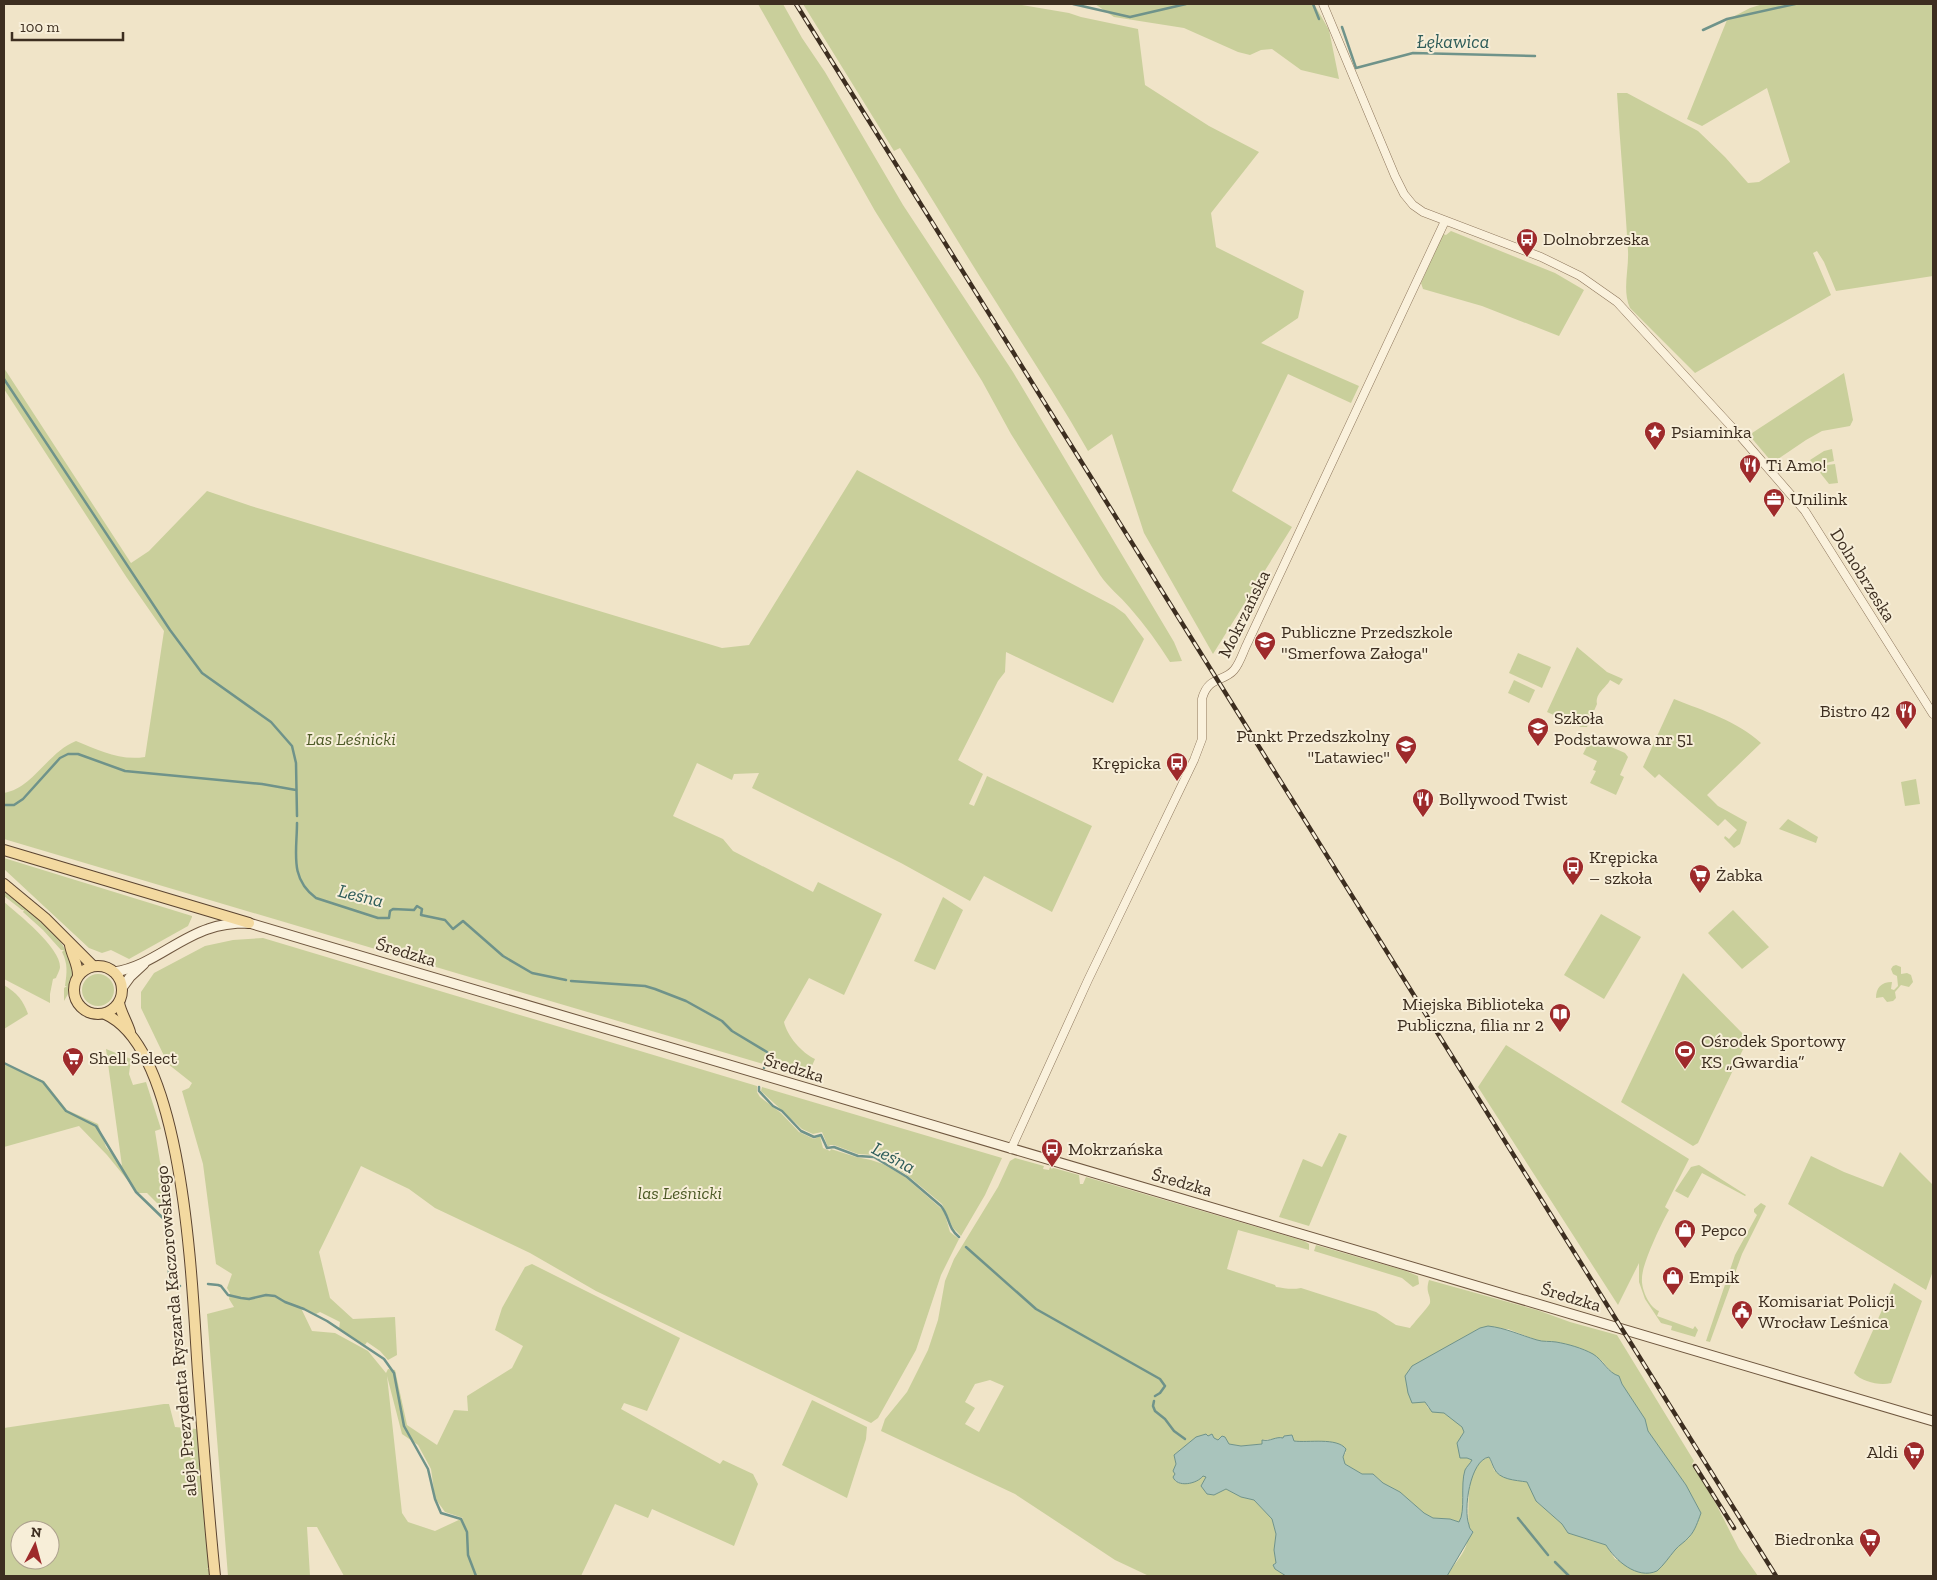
<svg xmlns="http://www.w3.org/2000/svg" width="1937" height="1580" viewBox="0 0 1937 1580" font-family="'Zilla Slab',serif">
<style>
.green{fill:#c9cf9b;fill-rule:evenodd}
.water{fill:#a9c4bc;stroke:#6f938a}
.lines{fill:none;stroke-linecap:round;stroke-linejoin:round}
.stream{stroke:#6f938a;stroke-width:2.5}
.tertiary-casing{stroke:#8d765c;stroke-width:9}
.secondary-casing{stroke:#6f573f;stroke-width:11}
.primary-casing{stroke:#5b4430;stroke-width:12}
.tertiary{stroke:#faf1dc;stroke-width:8}
.secondary{stroke:#faf1dc;stroke-width:9}
.primary{stroke:#f3d9a0;stroke-width:10}
.rail-casing{stroke:#3d2e20;stroke-width:4.5}
.rail{stroke:#f7eed8;stroke-width:2.5;stroke-dasharray:8;stroke-linecap:butt}
.labels{text-anchor:middle;stroke-width:4;stroke-linejoin:round;paint-order:stroke}
.poi-label{font-size:18px;fill:#3d2e20;stroke:#f7eed8;text-anchor:start}
.street-label{font-size:18px;fill:#3d2e20;stroke:#f7eed8}
.park-label{font-size:18px;font-style:italic;fill:#4d5a26;stroke:#f7eed8}
.water-label{font-size:19px;font-style:italic;fill:#2f5d5a;stroke:#f7eed8}
</style>
<rect width="100%" height="100%" fill="#f0e4c8"/>
<!-- green -->
<g class="green">
<path d="M758 4H783L802 38 825 72 903 205 1013 372 1174 642 1182 661 1170 662C1158 643 1145 625 1130 608 1120 596 1109 588 1100 575L1011 434 982 381 875 211Z"/>
<path d="M803 4H1016L1069 13 1081 17 1138 29 1145 85 1209 126 1259 152 1211 213 1216 247 1304 291 1298 318 1261 343 1359 386 1351 403 1288 374 1232 491 1292 527 1213 654 1144 533 1112 434 1088 451C1059 400 1027 352 996 302 963 251 933 199 900 148L894 151Z"/>
<polygon points="1095,4 1314,4 1329,30 1339,79 1301,70 1272,49 1261,50 1250,55 1238,52 1184,28 1114,17"/>
<path d="M1763 4H1933V276L1836 291 1824 262 1817 251 1813 253 1831 295 1695 373 1630 308C1622 290 1629 270 1628 251 1625 198 1620 146 1617 93H1627L1698 131 1725 157 1748 183 1759 182 1790 162 1767 88 1702 126 1687 119 1727 20 1750 8Z"/>
<polygon points="1451,231 1555,273 1584,290 1559,336 1482,306 1423,289 1421,283 1443,234 1446,235"/>
<path d="M4 368 131 563 149 551 207 491 251 506 722 648 749 645 857 470 1114 606 1125 614 1144 639 1113 703 1006 652 1005 672 998 681 958 760 983 774 969 804 974 806 987 776 1092 826 1052 912 984 876 970 901 901 863 752 788 759 773 734 774 732 780 697 763 673 816 723 839 733 851 813 892 818 882 882 914 844 995 809 978 784 1022C787 1036 802 1053 815 1059L807 1077 4 839V793C33 788 48 752 76 741 99 750 119 761 145 757L164 631 127 578 4 389Z"/>
<polygon points="1844,373 1853,420 1850,426 1822,431 1806,440 1775,461 1771,461 1749,435"/>
<polygon points="1832,449 1834,461 1826,463 1827,465 1835,464 1838,483 1829,484 1810,460 1824,451"/>
<path d="M1577 647 1607 672 1623 679 1619 685 1610 680C1606 688 1595 693 1597 704L1587 727H1581L1547 712Z"/>
<polygon points="1518,653 1551,667 1542,688 1509,673"/>
<polygon points="1514,680 1535,690 1529,703 1508,693"/>
<path d="M1674 699C1704 711 1737 721 1761 743L1707 795 1718 806 1747 822 1740 844 1734 848 1724 838 1725 836 1729 839 1737 830 1725 819 1718 826 1659 774 1655 778 1643 767Z"/>
<polygon points="1591,738 1625,753 1628,757 1620,775 1624,777 1616,795 1590,783 1596,771 1593,770 1597,761 1583,754"/>
<polygon points="1916,779 1920,804 1905,806 1901,782"/>
<polygon points="1788,819 1818,837 1816,843 1779,829"/>
<polygon points="4,858 192,916 192,917 188,926 129,959 111,950 102,953 89,948 4,869"/>
<path d="M4 890 49 929 60 941 72 960 74 974 69 986 68 994 64 1001V988L67 986H65C67 972 68 964 62 952L64 950H61L43 930 23 912 24 910H22L4 896Z"/>
<polygon points="943,897 963,910 935,970 914,961"/>
<path d="M4 902C17 913 61 948 60 967 60 970 57 975 56 978L53 979 50 994V1003L4 979Z"/>
<polygon points="1733,910 1769,947 1742,969 1708,933"/>
<polygon points="1601,914 1641,937 1604,999 1564,975"/>
<path d="M263 938 757 1086V1092L760 1097 781 1113 799 1132 814 1139 820 1136 823 1148 830 1151 831 1149 856 1157 871 1160 883 1164 905 1177 944 1211 950 1232 959 1239 941 1275 916 1350 878 1418 871 1423 596 1291 530 1253 435 1208 409 1189 361 1166 319 1252 330 1298 353 1319 395 1317 397 1355 388 1360 380 1351 367 1342 365 1345 339 1329 340 1322 320 1312 316 1314 300 1306 312 1331 335 1333 368 1351 386 1373 388 1369 395 1370 407 1425 437 1445 454 1410 468 1411 467 1396 512 1368 523 1346 495 1330 502 1308 525 1267 532 1264 680 1338 647 1411 624 1403 621 1409 720 1464 723 1460 753 1474 758 1484 734 1546 652 1509 648 1518 615 1504 581 1576H344L317 1527H307L310 1576H245V1575L228 1576 207 1314 234 1307 229 1299 230 1293 227 1288 232 1274 216 1264 203 1164 182 1091 189 1088 192 1083 168 1064 141 1008V992L154 973 205 946 233 940ZM387 1376 402 1434 418 1445 431 1469 435 1498 445 1512 463 1518 435 1531 408 1522 402 1513Z"/>
<path d="M1896 965 1901 967V974L1907 973 1911 975 1913 982 1909 987 1901 985 1895 992 1896 998 1893 1001 1887 1002 1883 997 1876 998C1876 988 1881 982 1892 982L1891 989 1894 990 1898 986 1897 976 1893 974 1891 969 1893 966Z"/>
<polygon points="1683,973 1748,1039 1698,1143 1693,1146 1621,1102"/>
<circle cx="98" cy="990" r="16"/>
<path d="M4 985C17 993 23 1000 28 1014L4 1029Z"/>
<path d="M1506 1045 1689 1159 1665 1207 1669 1210C1661 1224 1642 1264 1642 1278 1641 1289 1649 1307 1659 1311L1657 1316 1693 1329 1695 1326 1698 1330 1695 1337 1671 1330 1672 1326 1661 1323 1645 1299 1639 1282V1263L1618 1305 1478 1087Z"/>
<polygon points="106,1049 131,1059 129,1074 133,1085 146,1082 161,1129 155,1131 160,1162 168,1186 162,1208 147,1193 138,1193 107,1155 79,1126 4,1147 4,1064 44,1081 67,1110 98,1124 106,1147 122,1166"/>
<polygon points="762,1087 1002,1158 985,1195 961,1236 953,1228 942,1204 907,1175 874,1155 858,1154 834,1145 830,1145 828,1147 822,1132 813,1134 802,1129 761,1091"/>
<polygon points="1339,1133 1347,1136 1309,1226 1279,1217 1303,1159 1322,1167"/>
<polygon points="1900,1152 1933,1185 1933,1271 1926,1290 1788,1204 1811,1156 1844,1172 1883,1187"/>
<path d="M1015 1158 1044 1166 1043 1169 1049 1170 1050 1167 1079 1175 1080 1184H1083L1086 1177 1304 1241 1309 1244V1250L1238 1230 1227 1269 1275 1285 1276 1287C1284 1288 1291 1290 1301 1288L1376 1312 1396 1325 1410 1328C1413 1324 1430 1305 1430 1303 1431 1294 1425 1293 1429 1280L1537 1310 1570 1322 1617 1335 1694 1461 1692 1464 1716 1504 1739 1549 1758 1576H1447C1452 1566 1462 1557 1466 1546 1473 1527 1459 1461 1489 1457L1494 1470 1499 1474 1505 1478 1527 1481 1536 1501 1562 1524 1568 1533 1606 1545 1615 1559 1656 1572 1681 1543 1689 1538 1701 1513 1686 1485 1648 1431 1645 1419 1622 1384 1619 1376 1614 1375 1602 1361 1593 1355 1580 1348 1556 1342 1539 1341 1508 1329 1480 1328 1464 1337 1425 1402 1428 1408 1444 1413 1463 1427 1464 1432 1457 1443 1461 1458H1467L1472 1460C1470 1464 1467 1466 1465 1470 1460 1485 1466 1511 1459 1522L1450 1519 1433 1518 1424 1513 1400 1492 1383 1483 1373 1474H1362L1345 1464 1343 1457 1346 1452 1321 1441 1307 1443 1294 1441 1292 1435 1284 1436 1283 1438 1262 1440V1444L1241 1446 1229 1444 1225 1437 1222 1436 1218 1440C1198 1430 1189 1444 1174 1455L1176 1464 1173 1471 1175 1474V1481C1184 1487 1194 1480 1203 1476L1206 1477 1201 1486 1207 1494 1214 1495 1226 1489 1241 1497 1254 1500 1272 1519 1276 1534 1274 1550 1276 1563 1273 1565 1275 1569 1286 1576H1149L1115 1560 1015 1494 881 1431 885 1419 907 1392 928 1350 938 1320 945 1281 954 1259 998 1187 1010 1161ZM990 1380 1004 1386 979 1432 965 1424 975 1408 965 1402 975 1384Z"/>
<polygon points="1699,1165 1746,1195 1745,1196 1702,1173 1688,1198 1675,1191 1691,1167"/>
<polygon points="1761,1203 1766,1206 1742,1254 1710,1342 1706,1341 1735,1255 1757,1215 1754,1212 1754,1209"/>
<polygon points="1316,1245 1406,1271 1418,1276 1419,1284 1413,1287 1402,1278 1314,1251"/>
<path d="M1894 1283 1922 1301 1891 1383C1880 1386 1862 1382 1854 1373Z"/>
<polygon points="812,1400 867,1427 866,1439 847,1498 782,1465"/>
<path d="M164 1404H169L175 1427 196 1429 198 1433 202 1489 201 1491H203L209 1567 207 1569H209L210 1576H4V1428ZM20 1530H50V1560H20Z"/>
</g>
<!-- water -->
<path class="water" d="M1488 1326C1506 1328 1520 1335 1537 1340 1543 1342 1550 1341 1556 1342 1568 1344 1582 1348 1593 1354 1603 1360 1608 1373 1619 1376L1622 1384 1645 1419 1648 1431 1686 1485 1701 1513C1698 1521 1695 1531 1689 1537 1685 1542 1679 1545 1675 1550 1669 1557 1664 1565 1657 1571 1637 1580 1615 1560 1606 1545L1568 1533 1562 1524 1536 1501 1527 1482C1515 1480 1499 1480 1494 1468 1492 1464 1491 1460 1489 1457 1470 1460 1463 1510 1469 1525 1469 1528 1471 1530 1473 1532L1447 1576H1286L1275 1569 1273 1565 1276 1563 1274 1550 1276 1534 1272 1519 1254 1500 1241 1497 1226 1489 1214 1495 1207 1494 1201 1486 1206 1477 1203 1476C1197 1484 1177 1488 1173 1477L1175 1474 1173 1471 1176 1464 1174 1455 1196 1437 1206 1434 1208 1436 1212 1434 1214 1438 1218 1440 1222 1436 1225 1437 1229 1444 1241 1446 1262 1444V1440C1270 1442 1276 1436 1283 1438L1284 1436 1292 1435 1294 1441C1308 1443 1337 1437 1346 1449L1343 1457 1345 1464 1362 1474H1373L1383 1483 1400 1492 1424 1513 1433 1518 1450 1519 1459 1522C1466 1511 1460 1485 1465 1470 1467 1466 1470 1464 1472 1460L1467 1458H1460L1457 1443 1464 1432 1462 1427 1444 1413 1432 1412 1425 1402 1412 1403 1408 1393 1405 1376 1412 1366 1480 1328Z"/>
<g class="lines">
<!-- stream -->
<g class="stream">
<polyline points="1073,4 1130,17 1186,4"/>
<polyline points="1313,4 1319,19"/>
<polyline points="1342,27 1356,68 1413,53 1535,56"/>
<polyline points="1703,30 1727,19 1795,4"/>
<polyline points="4,379 170,630 202,673 271,722 292,746 296,763 297,816"/>
<polyline points="4,805 14,805 23,799 60,758 68,754 78,754 125,771 262,784 296,790"/>
<path d="M297 823C297 852 289 878 316 898L378 918H389L390 911 393 909 414 910 417 906 422 909 421 915 445 920 453 929 463 921 503 956 532 973 566 980"/>
<polyline points="571,981 645,986 655,989 686,1001 722,1021 732,1031 767,1052 769,1055 764,1068"/>
<polyline points="4,1063 43,1082 66,1111 96,1126 136,1192 168,1223 169,1281 173,1286 180,1286"/>
<path d="M759 1087V1091L773 1106 782 1111 801 1131 814 1137 821 1135 827 1148 834 1147 858 1156 874 1157 907 1177 941 1206C950 1217 947 1227 959 1237"/>
<polyline points="966,1247 1036,1309 1160,1379 1165,1386 1160,1393 1155,1396"/>
<polyline points="208,1284 218,1285 221,1286 228,1295 241,1298 249,1299 266,1295 275,1296 285,1302 304,1309 327,1321 384,1359 394,1373 404,1426 428,1469 435,1499 441,1513 461,1519 467,1532 468,1555 476,1576"/>
<polyline points="1154,1401 1153,1406 1155,1411 1165,1419 1174,1431 1185,1439"/>
<polyline points="1518,1518 1548,1555"/>
<polyline points="1555,1562 1569,1576"/>
</g>
<!-- tertiary casing -->
<g class="tertiary-casing">
<g id="tertiary">
<polyline points="1323,4 1395,176 1404,194 1413,205 1423,212 1541,257 1580,276 1617,302 1740,436 1805,511 1933,714"/>
<path d="M1011 1149 1088 980 1194 760 1202 739V699C1208 676 1224 682 1234 670 1240 663 1243 652 1247 644L1445 221"/>
</g>
</g>
<!-- secondary casing -->
<g class="secondary-casing">
<g id="secondary">
<path d="M114 972C149 967 175 940 208 929 221 924 235 923 249 923L1933 1421"/>
<polyline points="122,988 130,977 144,964"/>
</g>
</g>
<!-- primary casing -->
<g class="primary-casing">
<g id="primary">
<polyline points="4,850 249,923"/>
<polyline points="4,884 45,918 93,966"/>
<path d="M70 945C72 956 78 964 78 975"/>
<circle cx="98" cy="990" r="24"/>
<path d="M119 1003C121 1013 127 1022 130 1032"/>
<path d="M105 1014C186 1050 192 1292 198 1373 203 1440 208 1508 215 1576"/>
</g>
</g>
<!-- tertiary -->
<use href="#tertiary" class="tertiary"/>
<!-- secondary -->
<use href="#secondary" class="secondary"/>
<!-- primary -->
<use href="#primary" class="primary"/>
<!-- rail casing -->
<g class="rail-casing">
<g id="rail">
<polyline points="796,4 1776,1576"/>
<polyline points="1695,1466 1734,1528"/>
</g>
</g>
<!-- rail -->
<use href="#rail" class="rail"/>
</g>
<!-- icons -->
<defs>
<g id="bus-pin" transform="scale(1.125)"><path d="M0 17L-7.5 6A9.5 9.5 0 1 1 7.5 6Z" fill="#9e2a2b" stroke="#f7eed8"/><path d="M-5-6H5V4H4V6H2V4H-2V6H-4V4H-5ZM-3.5-4V0h7V-4ZM-3.5 1.2v1.5H-2V1.2ZM2 1.2v1.5H3.5V1.2Z" fill="#fff"/></g>
<g id="sight-pin" transform="scale(1.125)"><path d="M0 17L-7.5 6A9.5 9.5 0 1 1 7.5 6Z" fill="#9e2a2b" stroke="#f7eed8"/><path d="M0-6L1.8-2.2L6-1.7L2.9 1.2L3.7 5.4L0 3.3L-3.7 5.4L-2.9 1.2L-6-1.7L-1.8-2.2Z" fill="#fff"/></g>
<g id="restaurant-pin" transform="scale(1.125)"><path d="M0 17L-7.5 6A9.5 9.5 0 1 1 7.5 6Z" fill="#9e2a2b" stroke="#f7eed8"/><path d="M-5-6h1v4h1v-4h1v4h1v-4h1v5L-1.5 .5V6h-2V.5L-5-1ZM5-6V6H3V1.5H1.5Q1.5-4 5-6Z" fill="#fff"/></g>
<g id="office-pin" transform="scale(1.125)"><path d="M0 17L-7.5 6A9.5 9.5 0 1 1 7.5 6Z" fill="#9e2a2b" stroke="#f7eed8"/><path d="M-6-3h4V-5.5h4V-3h4V5H-6ZM-1-4.5V-3h2v-1.5ZM-6 0V1H6V0Z" fill="#fff"/></g>
<g id="school-pin" transform="scale(1.125)"><path d="M0 17L-7.5 6A9.5 9.5 0 1 1 7.5 6Z" fill="#9e2a2b" stroke="#f7eed8"/><path d="M0-5L7-2L0 1L-7-2ZM-4 1L0 2.5L4 1V4Q0 6-4 4Z" fill="#fff"/></g>
<g id="supermarket-pin" transform="scale(1.125)"><path d="M0 17L-7.5 6A9.5 9.5 0 1 1 7.5 6Z" fill="#9e2a2b" stroke="#f7eed8"/><path d="M-6-5.5h2.5l.6 2H6L4.5 2H-2.5L-4.4-4H-6ZM-1.5 3.2a1.3 1.3 0 1 0 .1 0ZM3 3.2a1.3 1.3 0 1 0 .1 0Z" fill="#fff"/></g>
<g id="library-pin" transform="scale(1.125)"><path d="M0 17L-7.5 6A9.5 9.5 0 1 1 7.5 6Z" fill="#9e2a2b" stroke="#f7eed8"/><path d="M-6-4Q-3-5.5-.7-3.5V5Q-3 3-6 4ZM6-4Q3-5.5 .7-3.5V5Q3 3 6 4Z" fill="#fff"/></g>
<g id="stadium-pin" transform="scale(1.125)"><path d="M0 17L-7.5 6A9.5 9.5 0 1 1 7.5 6Z" fill="#9e2a2b" stroke="#f7eed8"/><path d="M0-5a6.5 5 0 1 0 0 10a6.5 5 0 1 0 0-10ZM-3.5-1.8h7v3.6h-7Z" fill="#fff"/></g>
<g id="shop-pin" transform="scale(1.125)"><path d="M0 17L-7.5 6A9.5 9.5 0 1 1 7.5 6Z" fill="#9e2a2b" stroke="#f7eed8"/><path d="M-5-2.5h2.3a2.7 3.5 0 0 1 5.4 0H5L5.5 6h-11ZM-1.5-2.5h3a1.5 2.3 0 0 0-3 0Z" fill="#fff"/></g>
<g id="civic-pin" transform="scale(1.125)"><path d="M0 17L-7.5 6A9.5 9.5 0 1 1 7.5 6Z" fill="#9e2a2b" stroke="#f7eed8"/><path d="M-.6-6.5H3V-4.5H.6V-3L4-1V1h2V6H-6V1h2V-1L-.6-3ZM-1.2 2.5V6h2.4V2.5Z" fill="#fff"/></g>
</defs>
<g fill-rule="evenodd">
<use href="#bus-pin" x="1527" y="239"/>
<use href="#sight-pin" x="1655" y="432"/>
<use href="#restaurant-pin" x="1750" y="465"/>
<use href="#office-pin" x="1774" y="499"/>
<use href="#school-pin" x="1265" y="642"/>
<use href="#restaurant-pin" x="1906" y="711"/>
<use href="#school-pin" x="1538" y="728"/>
<use href="#school-pin" x="1406" y="746"/>
<use href="#bus-pin" x="1177" y="763"/>
<use href="#restaurant-pin" x="1423" y="799"/>
<use href="#bus-pin" x="1573" y="867"/>
<use href="#supermarket-pin" x="1700" y="875"/>
<use href="#library-pin" x="1560" y="1014"/>
<use href="#stadium-pin" x="1685" y="1051"/>
<use href="#supermarket-pin" x="73" y="1058"/>
<use href="#bus-pin" x="1052" y="1149"/>
<use href="#shop-pin" x="1685" y="1230"/>
<use href="#shop-pin" x="1673" y="1277"/>
<use href="#civic-pin" x="1742" y="1311"/>
<use href="#supermarket-pin" x="1914" y="1452"/>
<use href="#supermarket-pin" x="1870" y="1539"/>
</g>
<g class="labels">
<!-- poi labels -->
<g class="poi-label">
<text x="1543" y="245">Dolnobrzeska</text>
<text x="1671" y="438">Psiaminka</text>
<text x="1766" y="471">Ti Amo!</text>
<text x="1790" y="505">Unilink</text>
<text x="1281" y="638">Publiczne Przedszkole<tspan x="1281" dy="21">"Smerfowa Załoga"</tspan></text>
<text x="1890" y="717" text-anchor="end">Bistro 42</text>
<text x="1554" y="724">Szkoła<tspan x="1554" dy="21">Podstawowa nr 51</tspan></text>
<text x="1390" y="742" text-anchor="end">Punkt Przedszkolny<tspan x="1390" dy="21">"Latawiec"</tspan></text>
<text x="1161" y="769" text-anchor="end">Krępicka</text>
<text x="1439" y="805">Bollywood Twist</text>
<text x="1589" y="863">Krępicka<tspan x="1589" dy="21">– szkoła</tspan></text>
<text x="1716" y="881">Żabka</text>
<text x="1544" y="1010" text-anchor="end">Miejska Biblioteka<tspan x="1544" dy="21">Publiczna, filia nr 2</tspan></text>
<text x="1701" y="1047">Ośrodek Sportowy<tspan x="1701" dy="21">KS „Gwardia”</tspan></text>
<text x="89" y="1064">Shell Select</text>
<text x="1068" y="1155">Mokrzańska</text>
<text x="1701" y="1236">Pepco</text>
<text x="1689" y="1283">Empik</text>
<text x="1758" y="1307">Komisariat Policji<tspan x="1758" dy="21">Wrocław Leśnica</tspan></text>
<text x="1898" y="1458" text-anchor="end">Aldi</text>
<text x="1854" y="1545" text-anchor="end">Biedronka</text>
</g>
<!-- street labels -->
<g class="street-label">
<text transform="translate(1863 575) rotate(58)" y="6">Dolnobrzeska</text>
<text transform="translate(1244 614) rotate(-64)" y="6">Mokrzańska</text>
<text transform="translate(406 952) rotate(17)" y="6">Średzka</text>
<text transform="translate(794 1068) rotate(17)" y="6">Średzka</text>
<text transform="translate(1182 1182) rotate(16)" y="6">Średzka</text>
<text transform="translate(1571 1297) rotate(17)" y="6">Średzka</text>
<text transform="translate(176 1331) rotate(-95)" y="6">aleja Prezydenta Ryszarda Kaczorowskiego</text>
</g>
<!-- park labels -->
<g class="park-label">
<text x="351" y="745">Las Leśnicki</text>
<text x="680" y="1199">las Leśnicki</text>
</g>
<!-- water labels -->
<g class="water-label">
<text x="1453" y="48">Łękawica</text>
<text transform="translate(361 895) rotate(14)" y="7">Leśna</text>
<text transform="translate(894 1157) rotate(28)" y="7">Leśna</text>
</g>
</g>
<!-- border -->
<rect width="1937" height="1580" fill="none" stroke="#3d2e20" stroke-width="10"/>
<!-- north arrow -->
<g transform="translate(35 1545) rotate(6)"><circle r="24" fill="#f7eed8" stroke="#ada18e"/>
<path d="M0-4L9 19L0 12L-9 19Z" fill="#9e2a2b"/>
<text y="-8" font-size="14" font-weight="bold" text-anchor="middle" fill="#3d2e20">N</text>
</g>
<!-- scale -->
<path d="M12 32v8h111v-8" fill="none" stroke="#3d2e20" stroke-width="2.5"/>
<text x="20" y="32" font-size="15" fill="#3d2e20" stroke="#f7eed8" stroke-width="4" paint-order="stroke">100 m</text>
</svg>
